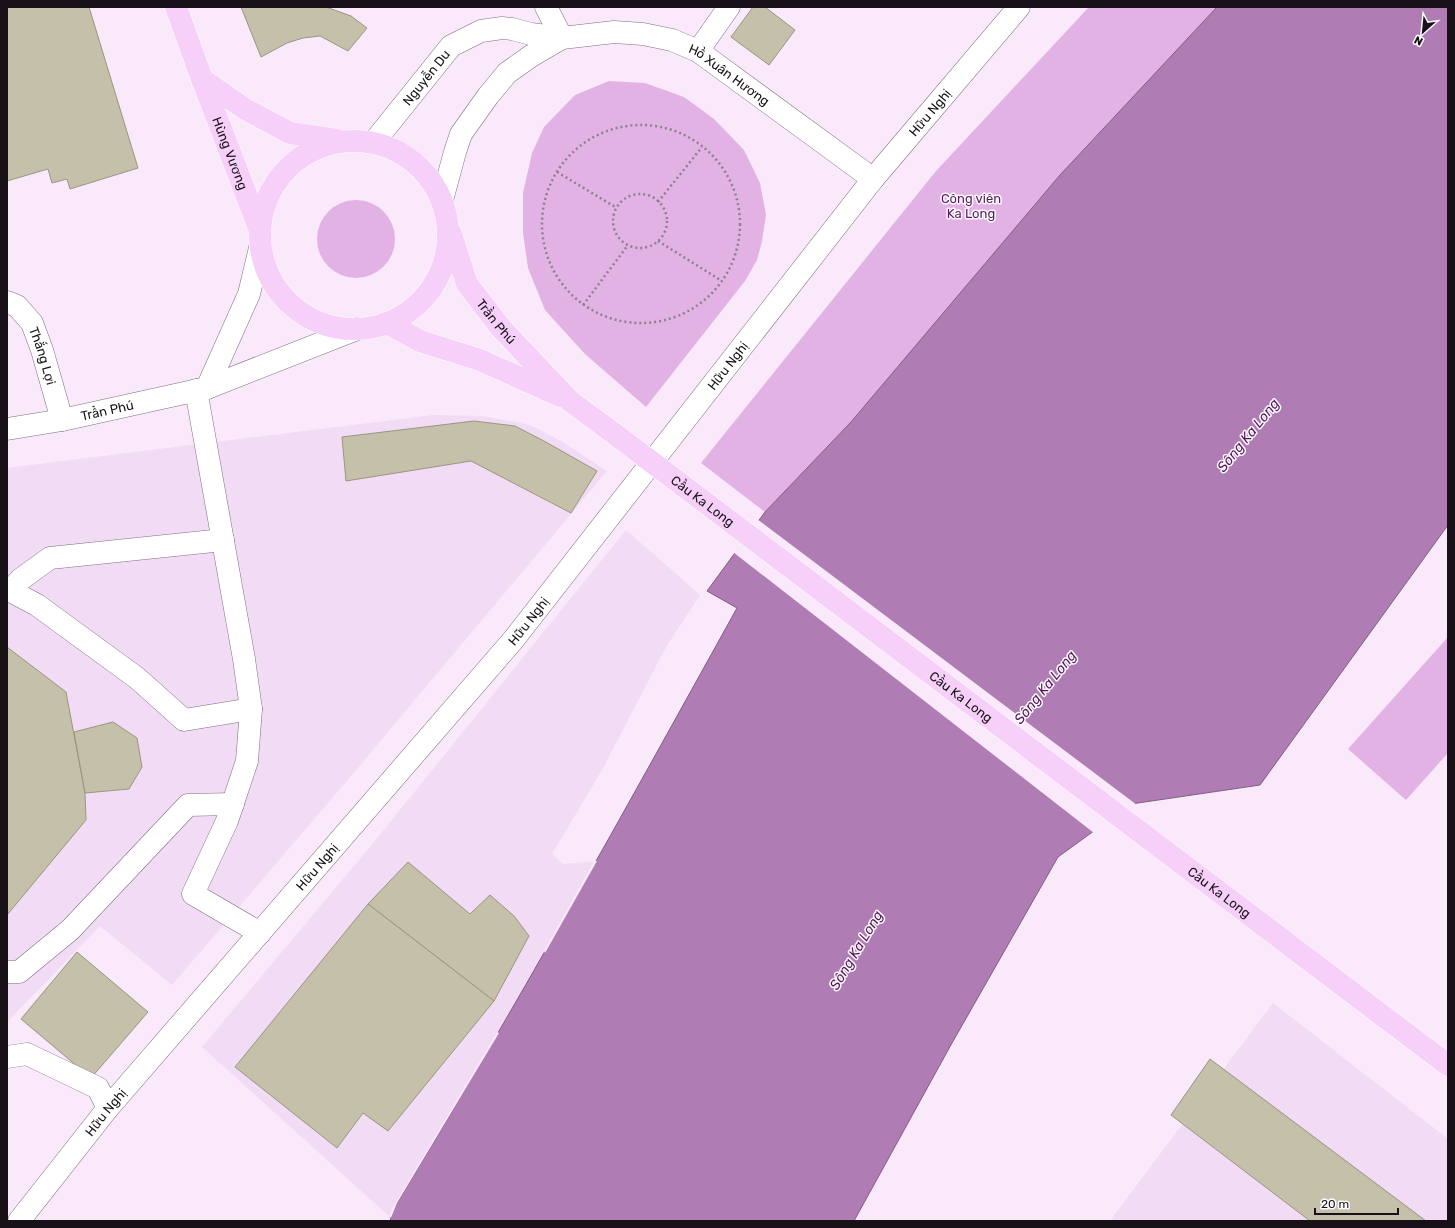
<svg xmlns="http://www.w3.org/2000/svg" width="1455" height="1228" viewBox="0 0 1455 1228" font-family="Rubik,sans-serif">
<style>
.built{fill:#f2dbf4}
.green{fill:#e2b2e5}
.water{fill:#af7cb4;stroke:#825c85}
.pier{fill:#fae8fb}
.building{fill:#c4c0a9;stroke:#9a9680}
.lines{fill:none;stroke-linecap:round;stroke-linejoin:round}
.minor-casing{stroke:#7e6f7f;stroke-width:23}
.major-casing{stroke:#fff;stroke-width:23}
.path{stroke:#8c808d;stroke-width:2.5;stroke-dasharray:2 3;stroke-linecap:butt}
.minor{stroke:#fff;stroke-width:22}
.major{stroke:#f7d0fa;stroke-width:22}
.major-bridge-casing{stroke:#fff;stroke-width:23;stroke-linecap:butt}
.major-bridge{stroke:#f7d0fa;stroke-width:22}
.labels{text-anchor:middle;stroke-width:3;stroke-linejoin:round;paint-order:stroke}
.street-label{font-size:13px;fill:#181218;stroke:#fefbff}
.park-label{font-size:13px;fill:#591a60;stroke:#fefbff}
.water-label{font-size:14px;font-style:italic;fill:#54155b;stroke:#fefbff}
</style>
<rect width="100%" height="100%" fill="#fae8fb"/>
<!-- built -->
<g class="built">
<polygon points="434,415 483,416 530,425 561,441 607,471 351,776 172,985 100,926 7,1022 7,468"/>
<polygon points="626,530 700,595 666,647 603,768 552,854 563,864 597,861 499,1033 394,1208 391,1218 202,1047 370,847"/>
<polygon points="1273,1003 1448,1139 1448,1221 1110,1221"/>
</g>
<!-- green -->
<g class="green">
<polygon points="1089,7 1217,7 1060,175 851,422 765,512 701,463 936,171"/>
<polygon points="609,81 645,83 684,97 714,119 744,150 760,183 766,215 762,241 757,260 745,281 646,407 585,354 545,310 528,268 523,233 523,193 532,153 544,127 575,95"/>
<circle cx="356" cy="239" r="39"/>
<polygon points="1448,637 1448,753 1406,800 1348,749"/>
</g>
<!-- water -->
<path class="water" d="M1217 7H1448V525L1260 785 1131 804 1058 857 952 1043 854 1221H390L394 1208C514 1011 625 810 737 608L707 591 765 512 851 422 1060 175Z"/>
<!-- pier -->
<g class="pier">
<polygon points="757,519 1137,805 1132,806 1094,833 733,552"/>
<polygon points="594,861 597,861 545,953 544,951"/>
<polygon points="497,1032 499,1033 397,1203 391,1218 390,1214 393,1207"/>
</g>
<!-- building -->
<g class="building">
<polygon points="7,7 89,7 138,168 70,189 67,179 52,183 48,169 7,181"/>
<polygon points="241,7 326,7 351,16 367,28 348,51 320,36 303,38 287,43 261,57"/>
<polygon points="753,7 765,7 795,30 769,65 731,37"/>
<polygon points="474,421 515,426 544,441 597,471 571,513 471,461 346,481 342,437"/>
<polygon points="7,647 66,692 85,793 86,820 7,915"/>
<polygon points="113,722 137,738 142,767 129,789 85,793 74,732"/>
<polygon points="408,862 470,914 490,895 514,916 529,936 494,1001 368,904"/>
<polygon points="368,904 494,1001 388,1131 363,1113 337,1148 235,1067"/>
<polygon points="77,952 148,1012 91,1078 21,1019"/>
<polygon points="1210,1059 1426,1221 1310,1221 1171,1115"/>
</g>
<g class="lines">
<!-- minor casing -->
<g class="minor-casing">
<g id="minor">
<polyline points="546,7 562,38"/>
<polyline points="698,51 729,7"/>
<path id="s1" d="M374 142 451 46 481 31 502 28 512 29 531 34 562 38 614 32 643 34 672 40 698 51 873 179"/>
<polyline points="442,200 455,152 461,134 488,96 507,73 531,56 562,38"/>
<path id="s2" d="M7 302 17 306 32 323 42 350 62 420"/>
<polyline points="207,388 249,294 260,248"/>
<polyline points="196,390 244,659 251,709 247,761 227,821 193,894 260,933"/>
<path id="s3" d="M7 429 62 420 207 388 357 329"/>
<polyline points="7,589 37,605 137,678 184,720 251,709"/>
<polyline points="10,591 21,579 50,558 223,540"/>
<polyline points="7,972 19,972 70,930 188,805 233,804"/>
<polyline points="7,1057 27,1054 98,1088 108,1108"/>
<path id="s4" d="M19 1221 108 1108 514 639 873 179 1019 7"/>
</g>
</g>
<!-- major casing -->
<g class="major-casing">
<g id="major">
<path id="s5" d="M176 7 202 79 259 228"/>
<polyline points="202,79 245,109 290,133 337,140"/>
<circle cx="354" cy="235" r="94"/>
<path id="s6" d="M451 234 467 284 501 328 570 401 616 435"/>
<polyline points="387,323 420,341 480,360 560,396"/>
<polyline points="1383,1016 1448,1065"/>
</g>
</g>
<!-- path -->
<g class="path">
<circle cx="641" cy="224" r="99"/>
<polyline points="557,172 617,208"/>
<circle cx="640" cy="221" r="27"/>
<polyline points="658,202 702,147"/>
<polyline points="658,241 722,281"/>
<polyline points="583,305 628,245"/>
</g>
<!-- minor -->
<use href="#minor" class="minor"/>
<!-- major -->
<use href="#major" class="major"/>
<!-- major-bridge casing -->
<g class="major-bridge-casing">
<g id="major-bridge">
<path id="s7" d="M616 435 1383 1016"/>
</g>
</g>
<!-- major-bridge -->
<use href="#major-bridge" class="major-bridge"/>
</g>
<g class="labels">
<!-- street labels -->
<g class="street-label">
<text dy="5" stroke="none"><textPath href="#s1" startOffset="417">Hồ Xuân Hương</textPath></text>
<text dy="5" stroke="none"><textPath href="#s1" startOffset="83">Nguyễn Du</textPath></text>
<text dy="5" stroke="none"><textPath href="#s4" startOffset="1435">Hữu Nghị</textPath></text>
<text dy="5" stroke="none"><textPath href="#s5" startOffset="156">Hùng Vương</textPath></text>
<text dy="5" stroke="none"><textPath href="#s6" startOffset="100">Trần Phú</textPath></text>
<text dy="5" stroke="none"><textPath href="#s2" startOffset="68">Thắng Lợi</textPath></text>
<text dy="5" stroke="none"><textPath href="#s4" startOffset="1111">Hữu Nghị</textPath></text>
<text dy="5" stroke="none"><textPath href="#s3" startOffset="102">Trần Phú</textPath></text>
<text dy="5" stroke="none"><textPath href="#s7" startOffset="109">Cầu Ka Long</textPath></text>
<text dy="5" stroke="none"><textPath href="#s4" startOffset="787">Hữu Nghị</textPath></text>
<text dy="5" stroke="none"><textPath href="#s7" startOffset="433">Cầu Ka Long</textPath></text>
<text dy="5" stroke="none"><textPath href="#s4" startOffset="463">Hữu Nghị</textPath></text>
<text dy="5" stroke="none"><textPath href="#s7" startOffset="757">Cầu Ka Long</textPath></text>
<text dy="5" stroke="none"><textPath href="#s4" startOffset="139">Hữu Nghị</textPath></text>
</g>
<!-- park labels -->
<g class="park-label">
<text x="971" y="203">Công viên<tspan x="971" dy="15">Ka Long</tspan></text>
</g>
<!-- water labels -->
<g class="water-label">
<text transform="translate(1248 435) rotate(-51)" y="5">Sông Ka Long</text>
<text transform="translate(1045 687) rotate(-51)" y="5">Sông Ka Long</text>
<text transform="translate(856 950) rotate(-59)" y="5">Sông Ka Long</text>
</g>
</g>
<!-- border -->
<rect width="1455" height="1228" fill="none" stroke="#181218" stroke-width="16"/>
<!-- north arrow -->
<g transform="translate(1423 32) rotate(207)" stroke="#fefbff" stroke-width="3" paint-order="stroke">
<path d="M0-3L7 15L0 10L-7 15Z" fill="#181218"/>
<text y="-6" font-size="11" font-weight="bold" text-anchor="middle" fill="#181218">N</text>
</g>
<!-- scale -->
<path d="M1315 1208v6h83v-6" fill="none" stroke="#181218" stroke-width="2"/>
<text x="1321" y="1208" font-size="12" fill="#181218" stroke="#fefbff" stroke-width="3" paint-order="stroke">20 m</text>
</svg>
